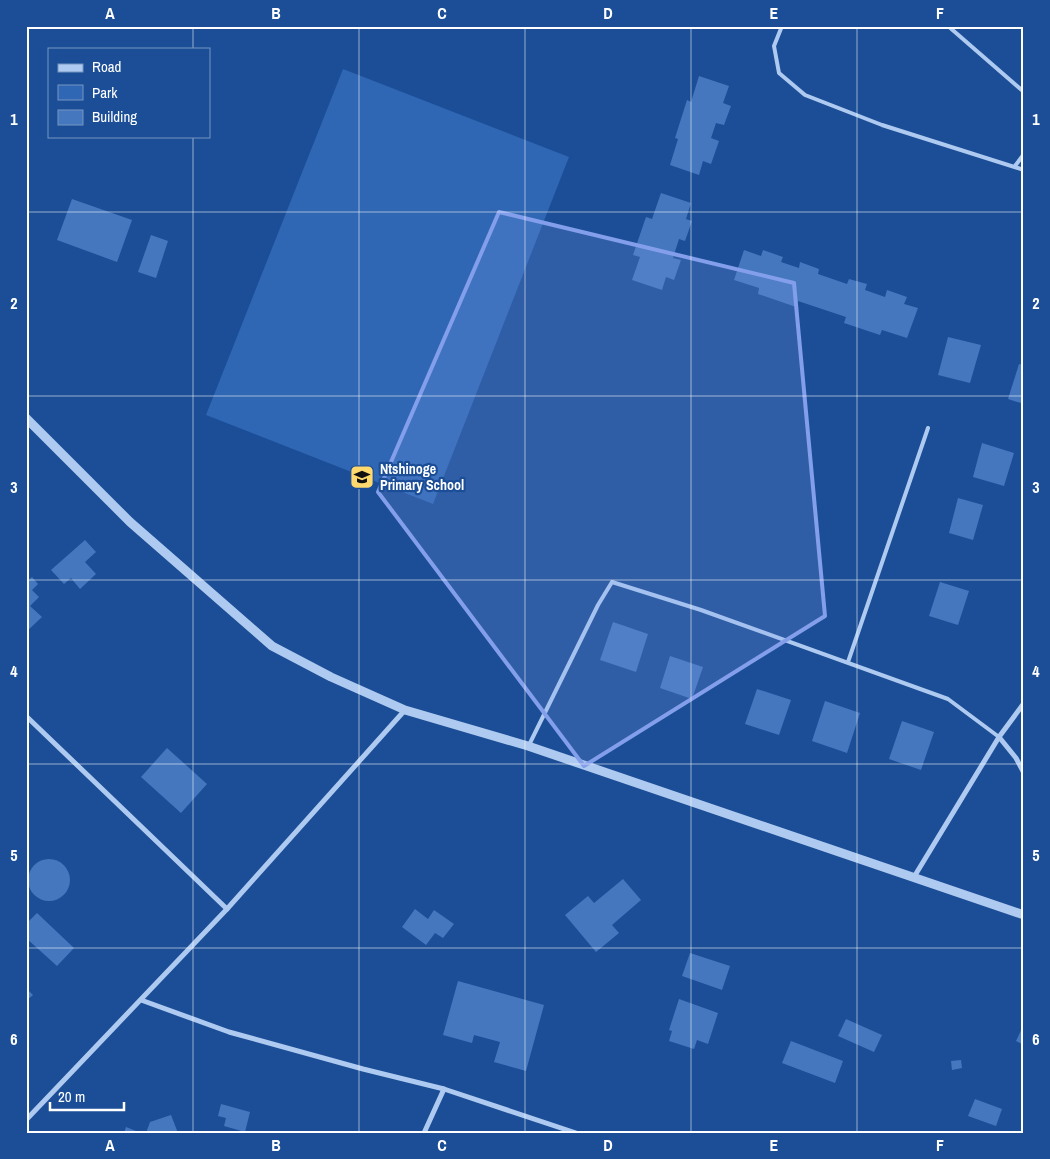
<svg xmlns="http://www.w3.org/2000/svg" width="1050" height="1159" viewBox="0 0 1050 1159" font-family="'Archivo Narrow',sans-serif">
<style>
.green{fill:#2f67b4}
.building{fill:#4477be}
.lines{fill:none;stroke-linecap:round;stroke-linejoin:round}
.service{stroke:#aecaf0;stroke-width:4}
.minor{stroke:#aecaf0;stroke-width:5}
.tertiary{stroke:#aecaf0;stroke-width:9}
.marked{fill:#839eea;fill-opacity:0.2;stroke:#839eea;stroke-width:4;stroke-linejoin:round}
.grid{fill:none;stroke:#fff;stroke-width:1;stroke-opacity:0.55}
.labels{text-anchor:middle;stroke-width:4.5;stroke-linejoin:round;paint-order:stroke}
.poi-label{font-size:14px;font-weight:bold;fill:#fff;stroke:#1b4e97;text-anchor:start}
.neatline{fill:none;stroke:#fff;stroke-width:2}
.grid-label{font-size:16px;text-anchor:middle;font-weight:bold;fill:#fff}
</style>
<rect width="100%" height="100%" fill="#1b4e97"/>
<!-- green -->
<polygon class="green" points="343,69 569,157 433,504 206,415"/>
<!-- building -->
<g class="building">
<polygon points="699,76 729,86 723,103 731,106 724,125 716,123 711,138 719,141 711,164 703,161 699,175 670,165 678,139 675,138 687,100 691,102"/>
<polygon points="661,193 691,203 686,219 692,221 685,241 679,239 673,258 681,260 674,280 666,277 662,290 632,280 640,257 633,255 646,217 652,219"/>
<polygon points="72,199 132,220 117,262 57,240"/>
<polygon points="151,235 168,241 156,278 138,272"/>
<polygon points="744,250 761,256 763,250 783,257 781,262 799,268 800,262 819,269 818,274 847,284 849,279 867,284 865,290 885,297 887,290 907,297 904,304 918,308 907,338 882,330 880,335 844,323 846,317 798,301 796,307 758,294 759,288 734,280"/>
<polygon points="948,337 981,345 970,383 938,375"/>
<polygon points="1019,364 1024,365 1024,404 1008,399"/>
<polygon points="982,443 1014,453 1004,486 973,477"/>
<polygon points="958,498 983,505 973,540 949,533"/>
<polygon points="85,540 96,552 85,562 96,574 80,589 71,578 64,584 51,570"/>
<polygon points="32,577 38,584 32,590 39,597 30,606 42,617 26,632 26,582"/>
<polygon points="940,582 969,591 958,625 929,616"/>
<polygon points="613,622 648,634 636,672 600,660"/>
<polygon points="670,656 703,667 692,699 660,688"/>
<polygon points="757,689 791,700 779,735 745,724"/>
<polygon points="825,701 860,713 847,753 812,741"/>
<polygon points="902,721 934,732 921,770 889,759"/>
<polygon points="167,748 207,784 181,813 141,777"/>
<circle cx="49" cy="880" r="21"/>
<polygon points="623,879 641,900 612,925 619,933 596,952 565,915 588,896 594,903"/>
<polygon points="415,909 428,919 434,910 454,924 443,938 435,933 426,945 402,927"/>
<polygon points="37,913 74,948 57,966 26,938 26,924"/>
<polygon points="690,953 730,966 722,990 682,976"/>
<polygon points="458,981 544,1005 526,1071 494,1062 500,1042 474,1035 472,1043 443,1035"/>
<polygon points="26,988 33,995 26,1001"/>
<polygon points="679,999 718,1013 708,1044 697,1040 694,1049 669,1041 672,1031 669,1030"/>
<polygon points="846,1019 882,1035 874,1052 838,1036"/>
<polygon points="1024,1024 1024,1045 1016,1041"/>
<polygon points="791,1041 843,1061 835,1083 782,1063"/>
<polygon points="961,1060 962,1068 952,1070 951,1061"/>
<polygon points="975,1099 1002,1109 996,1126 968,1116"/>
<polygon points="221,1104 250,1112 245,1132 224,1126 226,1118 218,1116"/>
<polygon points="171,1115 178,1133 146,1133 150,1122"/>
<polygon points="126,1127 141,1133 124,1133"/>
</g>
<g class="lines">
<!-- service -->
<g class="service">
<polyline points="782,26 774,46 779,73 805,95 882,125 1024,170"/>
<polyline points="948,26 1024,92"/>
<polyline points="1015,166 1024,154"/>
<polyline points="848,662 928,428"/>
<polyline points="529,745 598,605 612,582 701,610 948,699 999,737"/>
</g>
<!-- minor -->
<g class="minor">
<polyline points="26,716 227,909"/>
<polyline points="999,737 1016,758 1024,773"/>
<polyline points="914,877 999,737 1024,703"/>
<polyline points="141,1000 229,1032 363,1069 444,1089 576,1133"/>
<polyline points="26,1120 227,909 405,710"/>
<polyline points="424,1133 444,1089"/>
</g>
<!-- tertiary -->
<polyline class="tertiary" points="26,418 130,522 272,646 331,677 405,710 528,746 1024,915"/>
</g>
<!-- marked area -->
<path class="marked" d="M499 212 794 283 825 616 584 766 378 492Z"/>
<!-- grid -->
<path class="grid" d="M193 26V49M359 26V1133M525 26V1133M691 26V1133M857 26V1133M193 136V1133M26 212H1024M26 396H1024M26 580H1024M26 764H1024M26 948H1024"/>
<!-- icons -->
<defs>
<g id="school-square" transform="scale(1.25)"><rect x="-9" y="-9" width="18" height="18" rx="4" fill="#ffd96e" stroke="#1b4e97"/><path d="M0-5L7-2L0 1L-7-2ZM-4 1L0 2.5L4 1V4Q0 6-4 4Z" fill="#111"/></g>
</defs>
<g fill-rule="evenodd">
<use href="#school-square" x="362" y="477"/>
</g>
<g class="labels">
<!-- poi labels -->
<g class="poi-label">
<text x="380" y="474">Ntshinoge<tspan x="380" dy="16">Primary School</tspan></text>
</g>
</g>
<!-- border -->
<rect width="1050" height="1159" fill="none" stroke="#1b4e97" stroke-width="55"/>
<!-- legend -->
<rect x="48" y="48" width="162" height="90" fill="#1b4e97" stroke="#7695c1"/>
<rect x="58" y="64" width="25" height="8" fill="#aecaf0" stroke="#7695c1"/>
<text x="92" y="72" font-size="15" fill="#ffffff">Road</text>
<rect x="58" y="85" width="25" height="15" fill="#2f67b4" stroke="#7695c1"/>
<text x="92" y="98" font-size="15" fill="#ffffff">Park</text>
<rect x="58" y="110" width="25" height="15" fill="#4477be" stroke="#7695c1"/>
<text x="92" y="122" font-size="15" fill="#ffffff">Building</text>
<!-- scale -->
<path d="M50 1102v8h74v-8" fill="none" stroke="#ffffff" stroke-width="2.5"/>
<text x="58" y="1102" font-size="15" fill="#ffffff" stroke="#1b4e97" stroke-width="4" paint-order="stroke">20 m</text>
<rect x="28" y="28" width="994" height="1104" class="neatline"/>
<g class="grid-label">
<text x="110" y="19">A</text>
<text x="276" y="19">B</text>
<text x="442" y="19">C</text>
<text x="608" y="19">D</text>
<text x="774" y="19">E</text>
<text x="940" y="19">F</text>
<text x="14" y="125">1</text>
<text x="1036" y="125">1</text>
<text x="14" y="309">2</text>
<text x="1036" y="309">2</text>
<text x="14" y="493">3</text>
<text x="1036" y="493">3</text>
<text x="14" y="677">4</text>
<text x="1036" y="677">4</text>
<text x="14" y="861">5</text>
<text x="1036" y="861">5</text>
<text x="14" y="1045">6</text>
<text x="1036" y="1045">6</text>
<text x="110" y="1151">A</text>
<text x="276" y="1151">B</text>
<text x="442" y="1151">C</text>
<text x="608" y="1151">D</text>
<text x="774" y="1151">E</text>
<text x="940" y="1151">F</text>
</g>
</svg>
